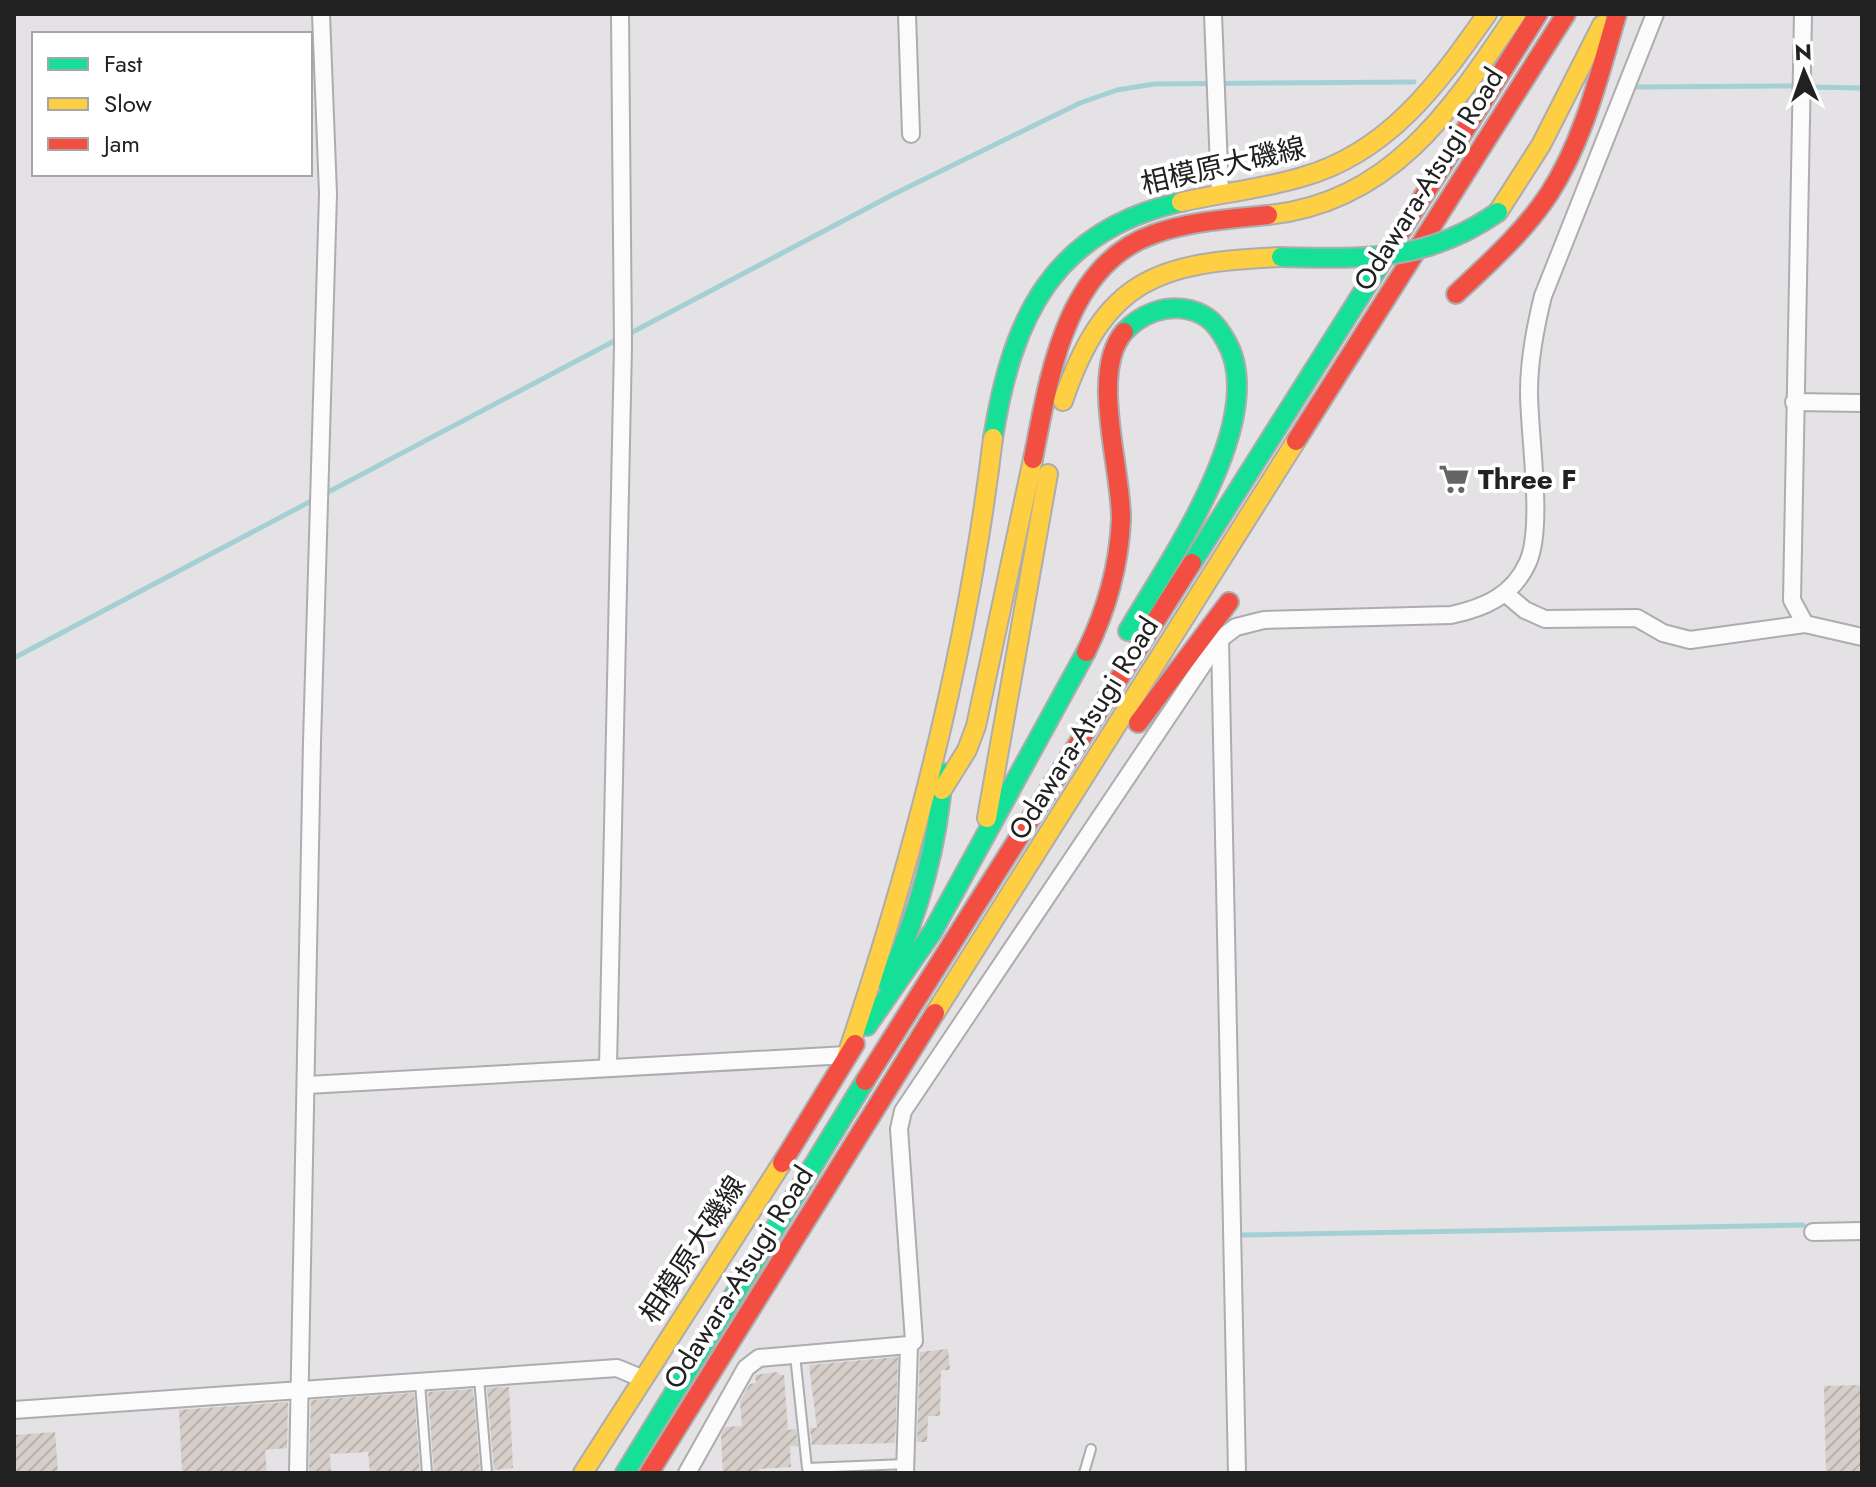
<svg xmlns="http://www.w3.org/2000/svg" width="1876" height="1487" viewBox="0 0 1876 1487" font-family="Jost,'Noto Sans JP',sans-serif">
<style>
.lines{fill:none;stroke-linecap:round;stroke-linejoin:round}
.stream{stroke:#a5d0d3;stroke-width:5}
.building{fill:url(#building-hatch)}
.lane-casing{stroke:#adacae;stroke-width:12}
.street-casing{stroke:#adacae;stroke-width:20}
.fast-casing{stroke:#adacae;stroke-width:22}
.slow-casing{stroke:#adacae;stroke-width:22}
.jam-casing{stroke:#adacae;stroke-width:22}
.lane{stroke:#fbfbfb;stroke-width:8}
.street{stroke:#fbfbfb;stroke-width:16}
.fast{stroke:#16e098;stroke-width:18}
.slow{stroke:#ffcf43;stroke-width:18}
.jam{stroke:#f24e42;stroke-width:18}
.fast-bridge-casing{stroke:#adacae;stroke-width:22;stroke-linecap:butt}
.fast-bridge{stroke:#16e098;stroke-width:18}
.labels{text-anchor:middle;stroke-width:8;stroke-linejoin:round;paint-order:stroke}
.street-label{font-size:28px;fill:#222122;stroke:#fff}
.poi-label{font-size:28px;font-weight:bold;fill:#222122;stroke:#fff;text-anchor:start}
</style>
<defs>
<pattern id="building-hatch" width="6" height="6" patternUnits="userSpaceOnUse" patternTransform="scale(2)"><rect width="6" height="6" fill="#d6cec8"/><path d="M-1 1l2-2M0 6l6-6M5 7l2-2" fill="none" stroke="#b7b1ac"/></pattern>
</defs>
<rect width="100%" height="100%" fill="#e4e2e5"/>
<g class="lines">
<!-- stream -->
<g class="stream">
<polyline points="1637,87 1792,86"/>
<polyline points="1811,87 1862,88"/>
<polyline points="627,335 894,194 1080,103 1117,90 1154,84 1414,82"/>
<polyline points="14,658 618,339"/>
<polyline points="1243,1235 1803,1225"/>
</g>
</g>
<!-- building -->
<g class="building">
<polygon points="948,1349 950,1370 941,1370 940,1416 928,1416 927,1442 917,1442 920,1352"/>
<polygon points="898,1357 895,1443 812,1445 810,1428 817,1428 809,1365"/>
<polygon points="778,1372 779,1375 784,1375 788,1430 796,1429 798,1446 790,1446 791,1467 759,1469 760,1473 723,1473 721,1435 725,1427 742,1426 740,1401 750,1384 756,1383 755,1375"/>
<polygon points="1862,1385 1862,1473 1826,1473 1824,1386"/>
<polygon points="509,1387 513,1468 494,1470 487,1388"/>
<polygon points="473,1389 480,1471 434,1473 428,1392"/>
<polygon points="414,1393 420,1473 370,1473 368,1452 330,1454 331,1473 309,1473 311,1400"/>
<polygon points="288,1402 287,1448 265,1450 267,1473 182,1473 179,1410"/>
<polygon points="55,1432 58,1473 14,1473 14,1435"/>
</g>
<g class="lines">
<!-- lane casing -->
<g class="lane-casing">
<g id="lane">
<polyline points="795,1355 807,1468 906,1464"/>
<polyline points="479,1378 487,1473"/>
<polyline points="420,1383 427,1473"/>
<polyline points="1084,1473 1091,1449"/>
</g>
</g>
<!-- street casing -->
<g class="street-casing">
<g id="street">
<polyline points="907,14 911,134"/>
<polyline points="1213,14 1220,194"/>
<polyline points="1803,14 1792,600 1805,624"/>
<polyline points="1794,402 1862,403"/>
<polyline points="1506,594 1525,610 1545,619 1637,618 1663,633 1690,640 1805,624 1862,637"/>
<polyline points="1220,639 1237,1473"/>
<polyline points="608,1067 623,346 620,14"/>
<polyline points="307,1085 847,1055"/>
<polyline points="1813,1232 1862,1231"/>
<polyline points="14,1410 617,1368 641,1378"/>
<polyline points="298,1473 312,742 328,194 321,14"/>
<polyline points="687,1473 746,1368 759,1358 909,1345"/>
<path d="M905 1473 909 1345 914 1341 899 1129 903 1111 1220 639 1236 627 1264 620 1451 615C1484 608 1513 596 1528 562 1544 526 1529 435 1529 392 1529 358 1535 328 1543 296L1655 14"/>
</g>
</g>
<!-- fast casing -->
<g class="fast-casing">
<g id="fast">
<path d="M1124 332C1141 314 1165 304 1190 310 1209 315 1217 325 1226 341 1271 418 1167 564 1128 631"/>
<path d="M993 438C1012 318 1053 230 1181 202"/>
<polyline points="1192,563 1385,257"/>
<path d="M887 983C918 916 938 847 943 773"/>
<polyline points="867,1026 933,931 1086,652"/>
<polyline points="625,1473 865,1081"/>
</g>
</g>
<!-- slow casing -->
<g class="slow-casing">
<g id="slow">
<path d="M1181 202C1221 193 1262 189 1302 177 1388 153 1438 84 1487 14"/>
<polyline points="1498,212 1541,145 1602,25"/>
<path d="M1268 215C1392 202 1452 109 1516 14"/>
<path d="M1063 401C1105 278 1158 262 1281 257"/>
<polyline points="942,790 967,750 976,726 1033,459"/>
<polyline points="987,818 1048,474"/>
<polyline points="935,1013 1296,441"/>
<path d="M847 1055C915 854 968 649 993 438"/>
<polyline points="583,1473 782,1163"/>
</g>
</g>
<!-- jam casing -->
<g class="jam-casing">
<g id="jam">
<polyline points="1385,257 1538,14"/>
<path d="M1456 294C1489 263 1524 232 1549 194 1584 140 1599 75 1617 14"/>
<polyline points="1296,441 1566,14"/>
<path d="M1033 459C1049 379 1064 265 1154 234 1191 221 1230 219 1268 215"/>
<path d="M1086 652C1106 611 1119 566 1121 520 1122 469 1089 373 1124 332"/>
<polyline points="1138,723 1229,602"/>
<polyline points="865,1081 1192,563"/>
<polyline points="782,1163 855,1044"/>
<polyline points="649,1473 935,1013"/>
</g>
</g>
<!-- lane -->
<use href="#lane" class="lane"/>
<!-- street -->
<use href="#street" class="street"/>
<!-- fast -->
<use href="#fast" class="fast"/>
<!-- slow -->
<use href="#slow" class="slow"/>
<!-- jam -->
<use href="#jam" class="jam"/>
<!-- fast-bridge casing -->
<g class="fast-bridge-casing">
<path id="fast-bridge" d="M1281 257C1364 259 1427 262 1498 212"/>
</g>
<!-- fast-bridge -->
<use href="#fast-bridge" class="fast-bridge"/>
</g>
<!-- icons -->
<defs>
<g id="supermarket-bare" transform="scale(2.4)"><path d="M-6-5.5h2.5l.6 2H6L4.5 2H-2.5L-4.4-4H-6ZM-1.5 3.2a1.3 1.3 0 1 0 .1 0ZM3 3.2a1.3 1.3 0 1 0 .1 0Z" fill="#666566" stroke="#fff" stroke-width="2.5" paint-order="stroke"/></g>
</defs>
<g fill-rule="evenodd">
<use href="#supermarket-bare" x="1454" y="479"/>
</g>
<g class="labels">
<!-- street labels -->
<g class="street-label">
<text transform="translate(1223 165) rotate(-13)" y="10">相模原大磯線</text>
<text transform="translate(1428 179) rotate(-58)" y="10">Odawara-Atsugi Road</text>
<text transform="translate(1083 728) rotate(-58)" y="10">Odawara-Atsugi Road</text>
<text transform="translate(692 1249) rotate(-57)" y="10">相模原大磯線</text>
<text transform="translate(738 1277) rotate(-58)" y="10">Odawara-Atsugi Road</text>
</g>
<!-- poi labels -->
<g class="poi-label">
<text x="1478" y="489">Three F</text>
</g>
</g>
<!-- border -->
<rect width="1876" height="1487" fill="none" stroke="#222122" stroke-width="32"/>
<!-- legend -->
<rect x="32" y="32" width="280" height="144" fill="#ffffff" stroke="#a7a6a7" stroke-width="2"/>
<rect x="48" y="58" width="40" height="12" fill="#16e098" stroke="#a7a6a7" stroke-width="2"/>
<text x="104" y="72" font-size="24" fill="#222122">Fast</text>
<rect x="48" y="98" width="40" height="12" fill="#ffcf43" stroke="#a7a6a7" stroke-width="2"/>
<text x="104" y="112" font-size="24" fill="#222122">Slow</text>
<rect x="48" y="138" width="40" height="12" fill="#f24e42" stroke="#a7a6a7" stroke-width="2"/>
<text x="104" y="152" font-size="24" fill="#222122">Jam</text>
<!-- north arrow -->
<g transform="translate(1804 72) rotate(358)" stroke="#ffffff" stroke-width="6" paint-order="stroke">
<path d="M0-6L14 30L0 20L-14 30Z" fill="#222122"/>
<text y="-12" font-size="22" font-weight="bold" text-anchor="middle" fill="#222122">N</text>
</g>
</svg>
